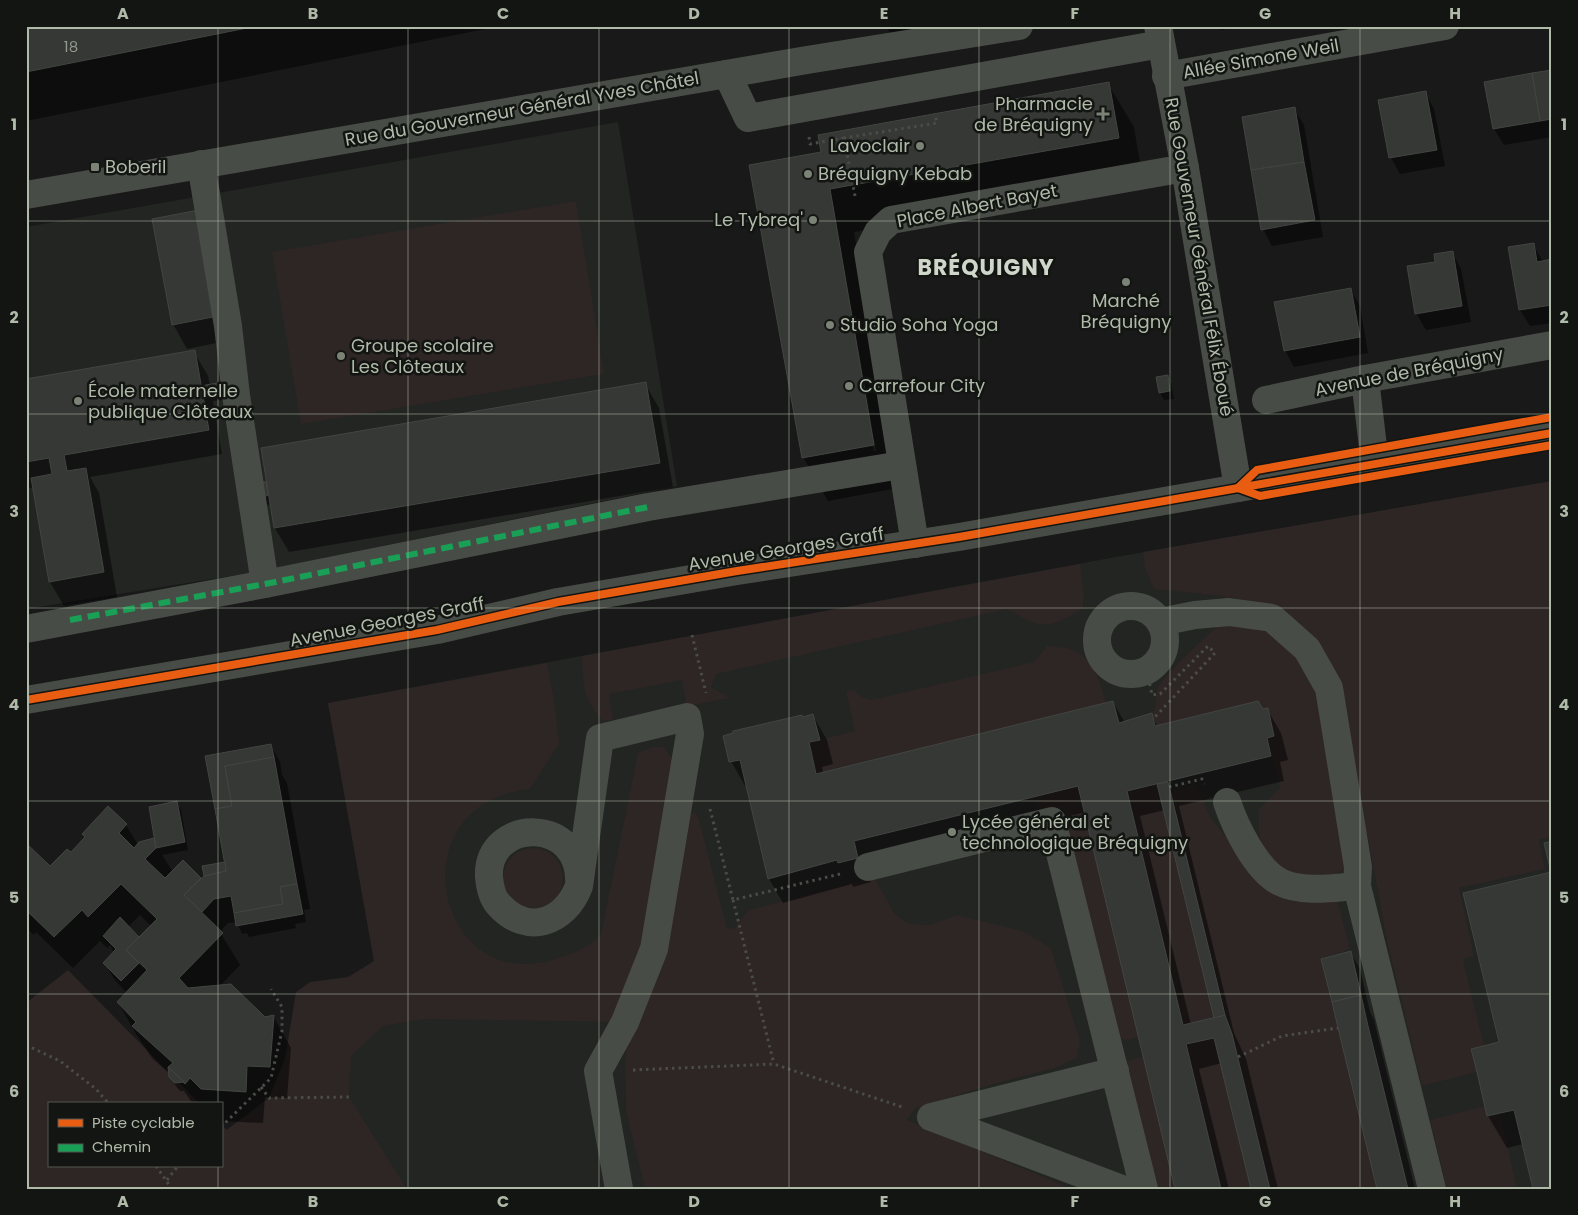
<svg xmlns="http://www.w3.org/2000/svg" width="1578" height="1215" viewBox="0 0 1578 1215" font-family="Poppins,sans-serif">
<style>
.built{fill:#222522}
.green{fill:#2e2525}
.shadow{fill:#0007;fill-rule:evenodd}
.building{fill:#363835;stroke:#424541}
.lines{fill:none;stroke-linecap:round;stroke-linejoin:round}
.path{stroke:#4a4c48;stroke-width:3;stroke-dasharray:2.5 4;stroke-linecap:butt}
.minor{stroke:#484c46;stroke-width:28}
.quiet{stroke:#1a9f57;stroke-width:6;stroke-dasharray:12 6;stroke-linecap:butt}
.cycleway-casing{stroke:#131512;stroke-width:11}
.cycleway{stroke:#e95d12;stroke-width:8}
.grid{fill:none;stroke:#b0baa9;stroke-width:1;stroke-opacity:0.55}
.poi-dot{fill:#7b8276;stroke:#131512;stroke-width:2}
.labels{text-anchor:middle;stroke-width:5;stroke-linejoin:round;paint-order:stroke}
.number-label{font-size:15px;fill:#929a8c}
.street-label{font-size:18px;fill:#b0baa9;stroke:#131512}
.poi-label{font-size:18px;fill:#b0baa9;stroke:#131512;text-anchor:start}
.district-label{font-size:22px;font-weight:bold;letter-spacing:1px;fill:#cfd6ca;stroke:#131512}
.neatline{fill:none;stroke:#b0baa9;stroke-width:2}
.grid-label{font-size:16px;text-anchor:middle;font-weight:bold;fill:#b0baa9}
</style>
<rect width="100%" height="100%" fill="#181918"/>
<!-- built -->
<g class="built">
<polygon points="618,122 677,486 262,571 26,609 26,227"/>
<polygon points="1552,481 1552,1189 266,1189 226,1130 269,1098 374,961 328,703 1110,558"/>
</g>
<!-- green -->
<g class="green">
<polygon points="576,201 604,374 301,424 272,252"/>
<path d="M1552 481V837L1539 840 1545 869 1459 888 1474 956 1463 959 1484 1046 1471 1049 1477 1072 1422 1086 1387 941 1369 843 1324 652C1319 645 1314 637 1307 631 1268 594 1204 595 1154 589L1145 568 1143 552Z"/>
<path d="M1080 564 1084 592 1083 608C1049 630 1041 630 1007 609L716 674 711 687 730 698 687 706 682 680 609 694 613 720 603 721C583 702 583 682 582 656Z"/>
<path d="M1223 622 1254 623 1286 640 1317 680 1346 867C1335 876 1315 885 1300 880 1291 877 1273 861 1264 854L1259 832V809L1280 788 1267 738 1274 736 1268 708 1263 709 1257 701 1155 726 1152 713C1158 705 1154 696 1158 688 1162 677 1212 630 1223 622Z"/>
<path d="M1047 646C1091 647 1095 666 1106 703L816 774 809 742 855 731 846 691 854 690 862 697 871 700 1034 662Z"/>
<path d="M547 663 555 704 559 744 530 789C394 804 436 997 555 959 572 954 589 948 601 934L638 753 652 747H664L671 757 690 814 695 812 699 819 727 929H733L749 910 874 877 895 914 909 924 930 925 957 915 1023 931 1051 948 1080 1041 1077 1058 1055 1068 997 1083 915 1108 907 1120 1072 1189H645L626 1111 625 1022 425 1019 383 1026 351 1056 349 1097 407 1189H26V1003L68 970 200 1104H49V1166H221V1125L227 1130 269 1098 285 1059 296 992 310 982 348 977 374 961 328 703Z"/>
<polygon points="1157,784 1214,1018 1183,1025 1127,791"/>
<polygon points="1194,784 1198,787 1210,817 1250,866 1337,898 1350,949 1321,959 1377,1189 1270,1189 1170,790"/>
<polygon points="1078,786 1139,1037 1126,1040 1120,1038 1063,808 1045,812 1040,811 1035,797"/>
<circle cx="533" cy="878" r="30"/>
<polygon points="1214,1038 1251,1189 1221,1189 1186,1044"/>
<polygon points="1143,1056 1175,1189 1156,1189 1125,1062"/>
<polygon points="1485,1106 1487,1116 1500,1113 1517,1189 1447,1189 1430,1120"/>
</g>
<!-- shadow -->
<g class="shadow">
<polygon points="26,26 500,26 26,121"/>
<polygon points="886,26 943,26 891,35"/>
<polygon points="1218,26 1243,26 1221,30"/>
<polygon points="1552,71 1552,137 1504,145 1494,129 1486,83"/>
<path d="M1108 84 1134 127 1143 181 854 232 898 488 828 501 803 457 822 153ZM830 198H832L876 451H874Z"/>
<polygon points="1425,92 1434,109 1445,166 1400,174 1391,158 1380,101"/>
<polygon points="1294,109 1304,125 1323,237 1272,246 1263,229"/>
<polygon points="213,236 231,340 187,349 173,324"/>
<polygon points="1533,244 1543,262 1552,260 1552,323 1530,326 1520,310 1509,248"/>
<polygon points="1452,252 1461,269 1471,322 1426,330 1416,313 1436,263"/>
<polygon points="1350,289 1360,306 1368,353 1294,367 1285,350"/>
<polygon points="194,352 208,376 210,386 216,385 221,393 222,400 213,401 222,454 90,477 99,493 117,597 64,606 50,582 34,487 26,489 26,380"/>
<polygon points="1167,376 1171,384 1174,399 1164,400 1160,393"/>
<polygon points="645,384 659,408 673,487 289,552 275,528 271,503 262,508 254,482 268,486"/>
<path d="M1113 702 1125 723 1151 715 1158 727 1267 709 1281 733 1288 760 1280 762 1284 781 1179 806 1234 1033 1246 1059 1278 1189H1253L1222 1063 1199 1069 1229 1189H1177L1086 812 867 865 871 882 853 887 852 884 783 903 769 879 747 785 745 786 731 761 803 718 813 716 827 740 833 764 822 767 823 773ZM1165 810 1216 1019 1191 1025 1140 816Z"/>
<path d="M271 746 280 762 282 775 287 783 310 909 304 910 306 922 295 924 296 928 249 937 247 933 242 934 237 922 228 923 220 932 240 965 220 986 265 1018 273 1016 291 1048 287 1098 265 1097 263 1123 221 1121V1104H193L184 1091H180L175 1085 170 1074 152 1058 136 1034 118 1002 127 993 114 979 105 963 114 953 110 945 107 948 100 941 73 968 36 932 34 935 26 928V845L50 868 71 854 126 825 138 845 154 840 156 844 176 803 181 810 188 850 162 855 173 872 201 880 227 867ZM140 915 151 926 139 939 128 927Z"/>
<polygon points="1351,953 1360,969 1370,1012 1374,1020 1415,1189 1378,1189"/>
<polygon points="1501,1043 1523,1144 1507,1148 1488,1116 1473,1050"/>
</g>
<!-- building -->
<g class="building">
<polygon points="26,26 257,26 26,72"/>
<polygon points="1552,70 1552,119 1540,121 1532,73"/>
<polygon points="1532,73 1540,121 1493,129 1484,82"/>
<polygon points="1109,82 1119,138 830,189 874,445 802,458 749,165 821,152 818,135"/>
<polygon points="1426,91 1437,150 1389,158 1378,100"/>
<polygon points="1295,107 1304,162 1251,170 1242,117"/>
<polygon points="1304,162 1315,220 1261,230 1251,170"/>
<polygon points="199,210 218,316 172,325 152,219"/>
<polygon points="1534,243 1537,262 1552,259 1552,305 1519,310 1508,247"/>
<polygon points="1453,251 1462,306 1415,314 1407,266 1435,262 1434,254"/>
<polygon points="1351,288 1360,337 1284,351 1274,302"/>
<polygon points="195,350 209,430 64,455 67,471 86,468 104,572 49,582 31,478 52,474 49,458 26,462 26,379"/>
<polygon points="1168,375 1170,391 1159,393 1156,377"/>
<polygon points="646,382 660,463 274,528 261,448"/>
<polygon points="217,383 218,392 203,394 201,386"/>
<polygon points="253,480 266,482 268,495 256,501"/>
<polygon points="1113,701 1119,723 1152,713 1155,726 1258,701 1263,709 1268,708 1274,736 1267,738 1271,756 1127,791 1183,1025 1225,1015 1232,1034 1270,1189 1251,1189 1214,1038 1186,1044 1221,1189 1175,1189 1078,786 854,841 858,858 838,863 837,860 768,879 740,760 729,762 723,736 733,733 733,731 802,715 803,717 813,714 820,740 809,742 816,774"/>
<polygon points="271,744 274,757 225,766 232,806 215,809 205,756"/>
<polygon points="274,757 297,884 280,887 283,904 234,913 231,896 214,899 202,912 184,895 204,876 226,871 215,809 232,806 225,766"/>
<polygon points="1168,782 1225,1015 1214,1018 1157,784"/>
<polygon points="177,801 185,842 156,848 149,807"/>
<polygon points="108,806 127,824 119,833 134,848 139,842 154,838 156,848 145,859 165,878 183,860 201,878 184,895 223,933 179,978 188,988 231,984 265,1017 274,1015 270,1067 247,1066 246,1092 201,1089 190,1078 185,1084 168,1067 173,1063 132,1026 136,1022 117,1002 147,970 126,950 157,919 121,884 88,917 82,910 54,937 26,910 26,843 50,866 67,849 71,852 85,837 82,834"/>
<polygon points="1552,841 1552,1189 1533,1189 1514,1110 1487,1116 1477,1072 1471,1049 1499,1042 1463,893 1551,872 1544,843"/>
<polygon points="225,862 226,871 204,876 202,866"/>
<polygon points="297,884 303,914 236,926 234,913 283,904 280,887"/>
<polygon points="120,917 139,937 126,950 139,963 121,981 103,963 116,949 103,936"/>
<polygon points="1351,951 1361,995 1332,1002 1321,959"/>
<polygon points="1361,995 1368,1026 1408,1189 1377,1189 1338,1028 1332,1002"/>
<polygon points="168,1067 184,1082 175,1083 169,1077"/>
</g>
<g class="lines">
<!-- path -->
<g class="path">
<polyline points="809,137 810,144 844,138"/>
<polyline points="855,196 844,138 937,123 935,115"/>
<polyline points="692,635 706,693"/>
<polyline points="1147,671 1152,695 1160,694 1208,646 1215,653 1153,719"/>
<polyline points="1169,787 1202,779 1204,784"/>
<polyline points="710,809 733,900 840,874"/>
<polyline points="733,900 774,1064"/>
<polyline points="26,1045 60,1061 96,1089 109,1104"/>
<polyline points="1238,1057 1282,1036 1338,1028"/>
<polyline points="633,1070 774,1064 902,1107"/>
<polyline points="261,1087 269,1098 349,1097"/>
<polyline points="221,1127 271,1078 282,1031 282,1007 271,989"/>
<polyline points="156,1166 172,1189"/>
<polyline points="167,1180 178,1166"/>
</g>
<!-- minor -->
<g class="minor">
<polyline points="1158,26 1185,168 1238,488"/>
<polyline points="727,74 748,118 1161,44"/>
<polyline points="1166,76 1445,26"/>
<polyline points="201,164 228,326 236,395 265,584"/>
<polyline points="26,195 807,60 1019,26"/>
<polyline points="1365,379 1375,464"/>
<polyline points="1266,400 1365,379 1552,345"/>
<polyline points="915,544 868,252 878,232 891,220 1185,168"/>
<circle cx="1131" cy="640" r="34"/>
<polyline points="1160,622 1195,615 1229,612 1272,618 1307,649 1329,688 1358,867 1357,886 1432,1189"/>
<polyline points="26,629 265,584 648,507 901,465"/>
<polyline points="26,700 437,630 558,602 737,571 959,537 1552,433"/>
<path d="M1227 802C1235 826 1256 870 1280 882 1302 893 1333 888 1357 886"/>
<polyline points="868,867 1052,821 1144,1189"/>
<path d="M579 886C584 815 486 817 489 877 490 888 492 898 499 905 527 936 565 923 579 886L600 738 687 717 690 734 654 949 625 1022 598 1071 619 1189"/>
<polyline points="1115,1071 931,1117 1122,1189"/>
</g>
<!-- quiet -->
<polyline class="quiet" points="70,620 265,584 648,507"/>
<!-- cycleway casing -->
<g class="cycleway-casing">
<g id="cycleway">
<polyline points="1238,488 1257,470 1552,417"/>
<polyline points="1238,488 1260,496 1552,445"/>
<polyline points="26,700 437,630 558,602 737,571 959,537 1552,433"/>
</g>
</g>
<!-- cycleway -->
<use href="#cycleway" class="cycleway"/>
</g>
<!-- grid -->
<path class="grid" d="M218 26V1104M408 26V1189M599 26V1189M789 26V1189M979 26V1189M1170 26V1189M1360 26V1189M26 221H1552M26 414H1552M26 608H1552M26 801H1552M26 994H1552M218 1166V1189"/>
<!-- markers -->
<g class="poi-dot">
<path d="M1100.5 106.5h5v5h5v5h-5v5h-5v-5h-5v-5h5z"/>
<circle cx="920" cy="146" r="5"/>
<rect x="90" y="162" width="10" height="10" rx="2.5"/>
<circle cx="808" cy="174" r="5"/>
<circle cx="813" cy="220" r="5"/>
<circle cx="1126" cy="282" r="5"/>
<circle cx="830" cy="325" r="5"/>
<circle cx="341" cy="356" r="5"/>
<circle cx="849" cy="386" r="5"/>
<circle cx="78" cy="401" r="5"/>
<circle cx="952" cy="832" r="5"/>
</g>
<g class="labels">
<!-- number labels -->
<g class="number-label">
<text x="71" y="52">18</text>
</g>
<!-- street labels -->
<g class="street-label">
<text transform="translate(1261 59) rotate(-10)" y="6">Allée Simone Weil</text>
<text transform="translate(522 109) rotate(-10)" y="6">Rue du Gouverneur Général Yves Châtel</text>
<text transform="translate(977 206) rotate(-11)" y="6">Place Albert Bayet</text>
<text transform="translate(1199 257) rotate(80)" y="6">Rue Gouverneur Général Félix Éboué</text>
<text transform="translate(1409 372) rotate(-11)" y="6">Avenue de Bréquigny</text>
<text transform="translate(786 549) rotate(-9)" y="6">Avenue Georges Graff</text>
<text transform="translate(387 622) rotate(-11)" y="6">Avenue Georges Graff</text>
</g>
<!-- poi labels -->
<g class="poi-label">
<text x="1093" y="110" text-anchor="end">Pharmacie<tspan x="1093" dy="21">de Bréquigny</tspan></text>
<text x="910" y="152" text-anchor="end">Lavoclair</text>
<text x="105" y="173">Boberil</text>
<text x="818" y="180">Bréquigny Kebab</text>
<text x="803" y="226" text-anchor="end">Le Tybreq'</text>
<text x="1126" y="307" text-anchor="middle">Marché<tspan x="1126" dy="21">Bréquigny</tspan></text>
<text x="840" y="331">Studio Soha Yoga</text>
<text x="351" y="352">Groupe scolaire<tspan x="351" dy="21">Les Clôteaux</tspan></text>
<text x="859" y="392">Carrefour City</text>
<text x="88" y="397">École maternelle<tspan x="88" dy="21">publique Clôteaux</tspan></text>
<text x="962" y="828">Lycée général et<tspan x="962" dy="21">technologique Bréquigny</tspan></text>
</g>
<!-- district labels -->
<g class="district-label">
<text x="986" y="275">BRÉQUIGNY</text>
</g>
</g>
<!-- border -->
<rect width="1578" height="1215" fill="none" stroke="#131512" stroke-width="55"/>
<!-- legend -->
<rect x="48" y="1102" width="175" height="65" fill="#131512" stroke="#52574e"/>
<rect x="58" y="1119" width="25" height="8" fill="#e95d12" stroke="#52574e"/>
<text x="92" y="1128" font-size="15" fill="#b0baa9">Piste cyclable</text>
<rect x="58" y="1144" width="25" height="8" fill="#1a9f57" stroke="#52574e"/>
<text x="92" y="1152" font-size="15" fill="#b0baa9">Chemin</text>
<rect x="28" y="28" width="1522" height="1160" class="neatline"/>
<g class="grid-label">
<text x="123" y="19">A</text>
<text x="313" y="19">B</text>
<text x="503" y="19">C</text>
<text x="694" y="19">D</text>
<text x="884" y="19">E</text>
<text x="1075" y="19">F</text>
<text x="1265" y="19">G</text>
<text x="1455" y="19">H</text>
<text x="14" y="130">1</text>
<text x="1564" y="130">1</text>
<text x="14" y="323">2</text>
<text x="1564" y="323">2</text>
<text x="14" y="517">3</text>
<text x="1564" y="517">3</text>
<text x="14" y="710">4</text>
<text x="1564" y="710">4</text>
<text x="14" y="903">5</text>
<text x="1564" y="903">5</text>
<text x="14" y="1097">6</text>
<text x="1564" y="1097">6</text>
<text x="123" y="1207">A</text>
<text x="313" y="1207">B</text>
<text x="503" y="1207">C</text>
<text x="694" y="1207">D</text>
<text x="884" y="1207">E</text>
<text x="1075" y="1207">F</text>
<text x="1265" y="1207">G</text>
<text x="1455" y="1207">H</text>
</g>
</svg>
